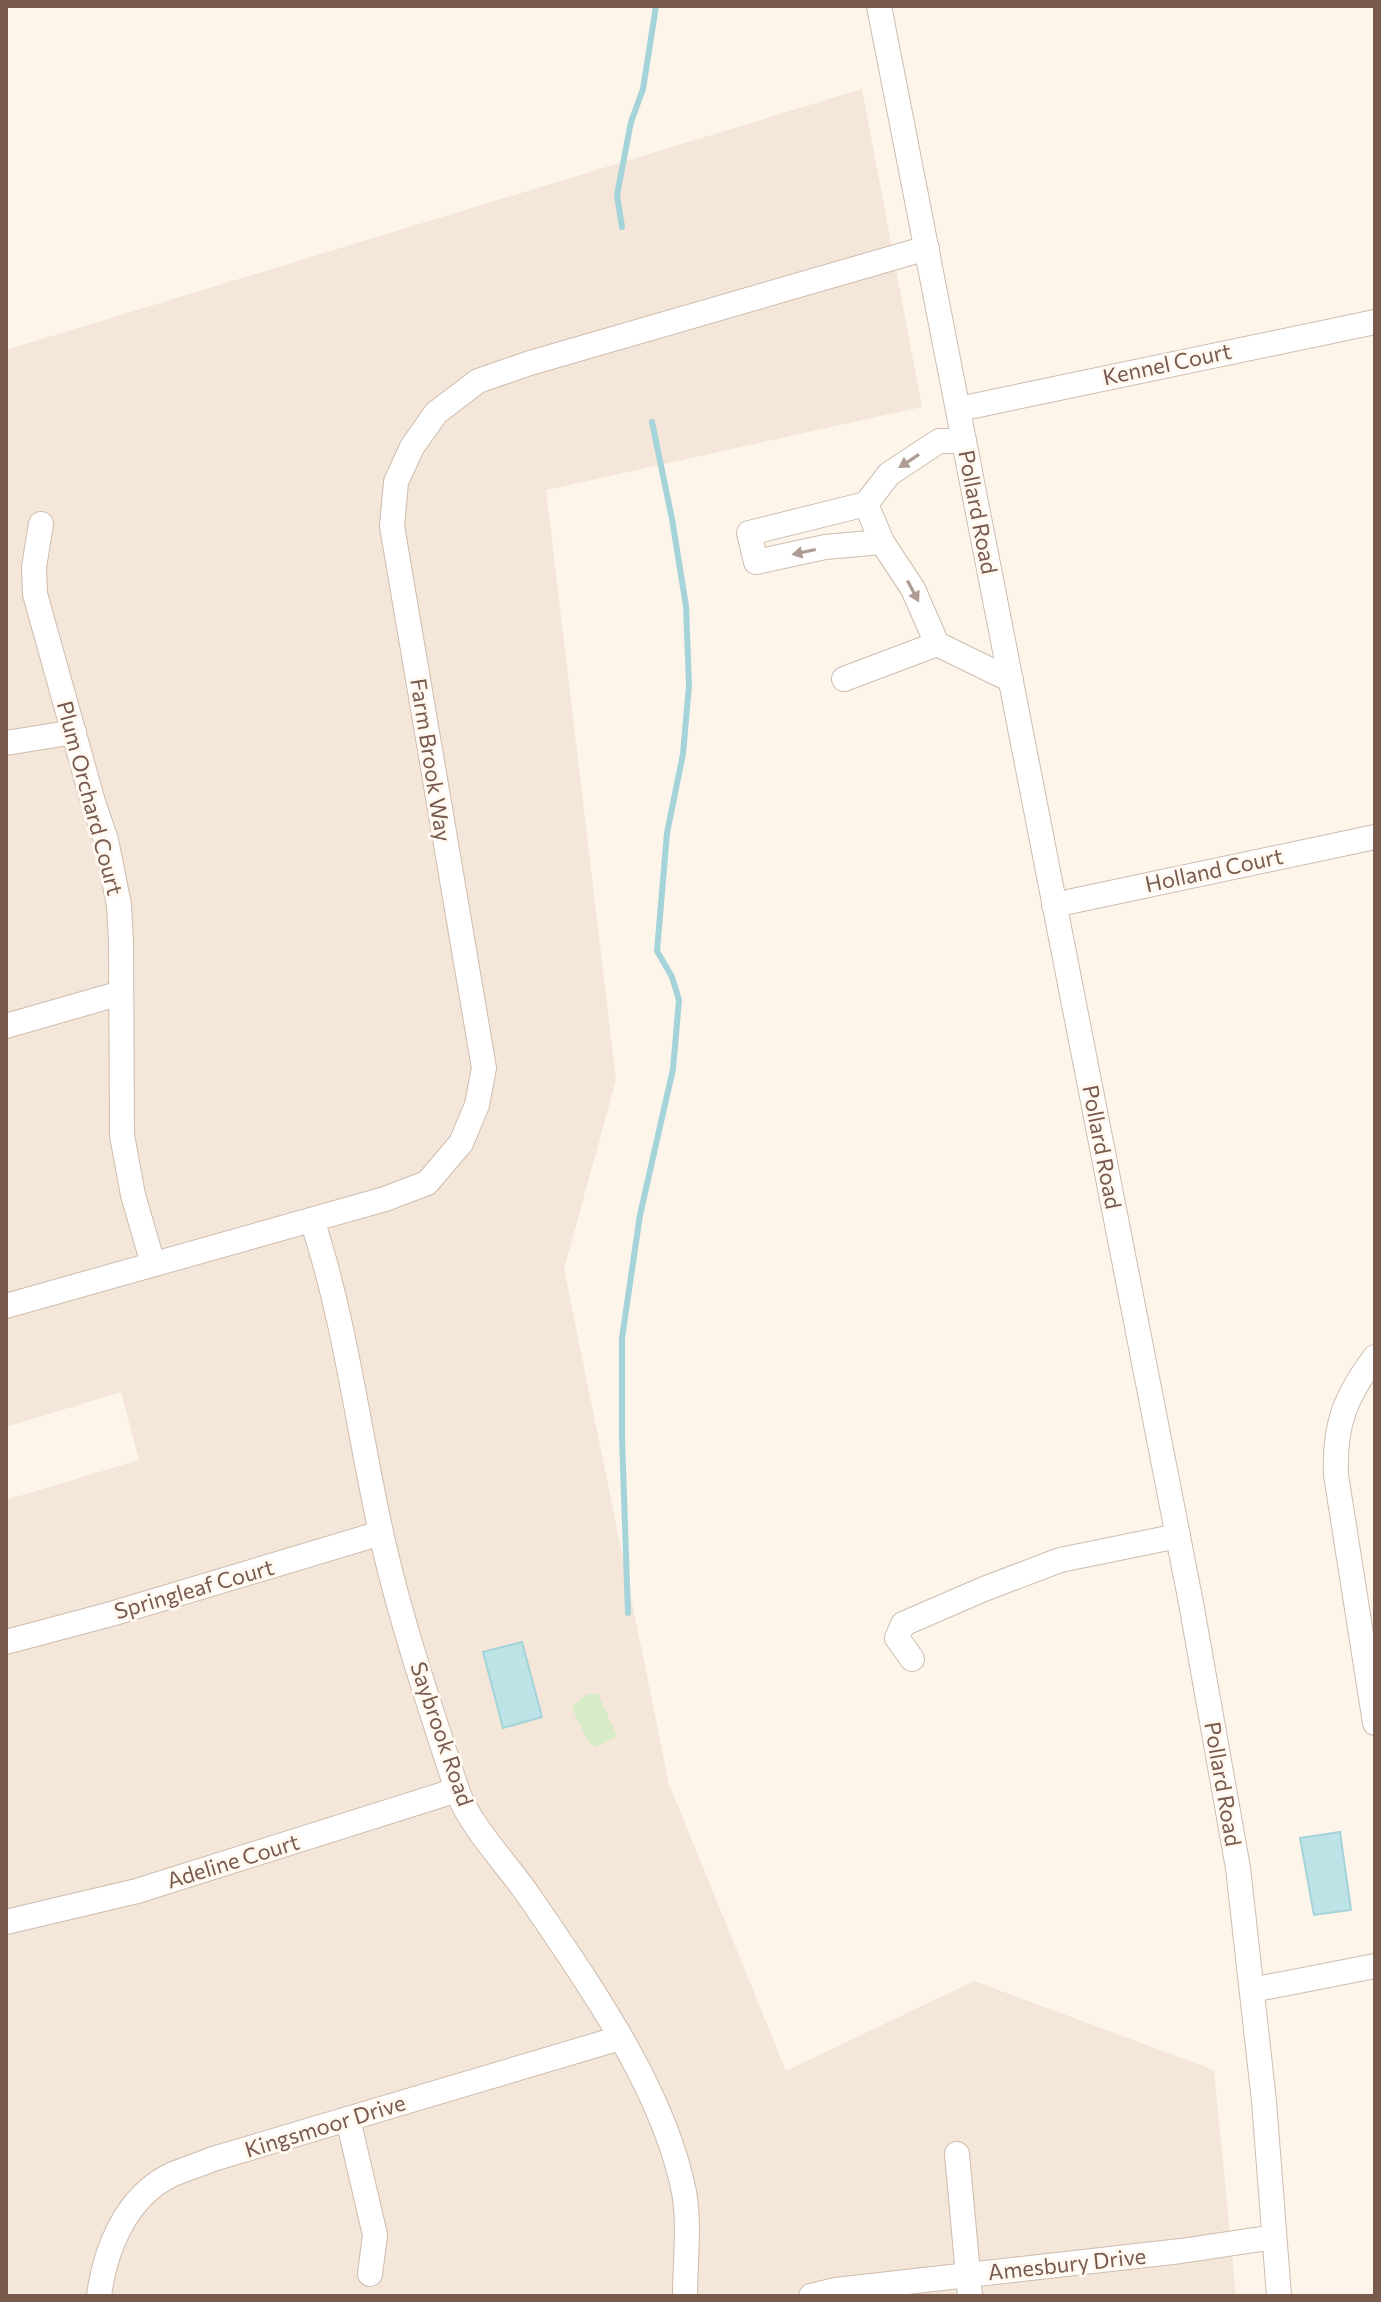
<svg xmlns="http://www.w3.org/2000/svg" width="1381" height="2302" viewBox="0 0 1381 2302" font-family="Commissioner,sans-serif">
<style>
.residential{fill:#f4e6d8}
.green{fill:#d7ebc8}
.water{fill:#bee3e7;stroke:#a4d3d9;stroke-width:2}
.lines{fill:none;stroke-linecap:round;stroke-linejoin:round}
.stream{stroke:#a4d3d9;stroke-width:6}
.minor-casing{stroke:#cfbcaf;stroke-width:26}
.minor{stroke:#fff;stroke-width:24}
.oneway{fill:#ae9c94}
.labels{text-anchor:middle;stroke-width:6;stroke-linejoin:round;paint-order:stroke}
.street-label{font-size:22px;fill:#785a4d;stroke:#fff9f1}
</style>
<rect width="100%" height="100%" fill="#fdf5ea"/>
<!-- residential -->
<polygon class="residential" points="862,89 922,407 546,490 616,1080 564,1269 669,1784 786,2071 974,1981 1214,2070 1236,2296 6,2296 6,1500 139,1460 121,1392 6,1427 6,350"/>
<!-- green -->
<polygon class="green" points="588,1694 598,1694 617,1736 596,1747 588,1741 572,1708 580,1699"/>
<!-- water -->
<g class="water">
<polygon points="522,1642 542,1717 503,1728 483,1652"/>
<polygon points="1340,1832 1351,1910 1314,1915 1300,1838"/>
</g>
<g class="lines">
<!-- stream -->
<g class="stream">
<polyline points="622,227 617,195 631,122 643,89 656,6"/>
<polyline points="628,1613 622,1438 622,1338 640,1215 673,1069 679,1000 672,977 657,951 667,833 683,754 689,685 686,606 672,519 652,422"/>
</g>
<!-- minor casing -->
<g class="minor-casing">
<g id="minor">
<polyline points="879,6 1191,1603 1238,1868 1264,2101 1279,2296"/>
<polyline points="959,409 1375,322"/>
<polyline points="866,504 882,542 913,589 937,644 1011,680"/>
<polyline points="41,524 34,567 35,594 93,802 106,840 119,905 121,942 122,1135 133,1195 153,1264"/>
<polyline points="882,542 825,547 756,562 749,533 866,504 889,474 939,441 964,441"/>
<polyline points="844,679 937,644"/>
<polyline points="6,743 74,732"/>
<polyline points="1054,905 1375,837"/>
<polyline points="6,1026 121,993"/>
<path d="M312 1220C347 1326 359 1437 384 1546 403 1628 431 1710 457 1790 469 1825 507 1864 529 1896 588 1983 663 2087 684 2192 690 2226 685 2262 685 2296"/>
<polyline points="6,1306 385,1199 427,1183 461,1143 477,1105 484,1068 392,526 396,482 412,447 436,413 478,381 530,363 927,248"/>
<path d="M1375 1357C1345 1397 1334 1425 1336 1475L1375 1723"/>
<polyline points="6,1642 111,1614 381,1533"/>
<polyline points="912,1659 897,1638 903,1624 984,1589 1060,1560 1178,1536"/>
<polyline points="6,1922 137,1891 457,1790"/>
<polyline points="1252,1990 1375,1966"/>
<polyline points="348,2119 375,2235 370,2274"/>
<polyline points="957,2154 970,2296"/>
<path d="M99 2296C105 2249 126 2197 171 2175 185 2169 199 2165 213 2159L620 2038"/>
<polyline points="811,2296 836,2290 1181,2251 1274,2237"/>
</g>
</g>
<!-- minor -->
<use href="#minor" class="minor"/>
</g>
<!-- one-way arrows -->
<defs><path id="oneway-solid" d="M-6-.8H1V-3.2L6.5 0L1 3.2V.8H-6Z" transform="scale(2)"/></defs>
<g class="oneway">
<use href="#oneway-solid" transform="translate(909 461) rotate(147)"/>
<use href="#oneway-solid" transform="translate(804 552) rotate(168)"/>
<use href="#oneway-solid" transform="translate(913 591) rotate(62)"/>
</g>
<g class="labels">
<!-- street labels -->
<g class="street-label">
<text transform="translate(1167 364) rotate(-12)" y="8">Kennel Court</text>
<text transform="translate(978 512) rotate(79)" y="8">Pollard Road</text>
<text transform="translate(431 760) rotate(81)" y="8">Farm Brook Way</text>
<text transform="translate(90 798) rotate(75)" y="8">Plum Orchard Court</text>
<text transform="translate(1214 870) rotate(-12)" y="8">Holland Court</text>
<text transform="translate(1102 1147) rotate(79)" y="8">Pollard Road</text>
<text transform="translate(194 1589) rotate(-16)" y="8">Springleaf Court</text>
<text transform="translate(442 1734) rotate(71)" y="8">Saybrook Road</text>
<text transform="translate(1223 1784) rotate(80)" y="8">Pollard Road</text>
<text transform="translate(233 1861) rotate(-17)" y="8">Adeline Court</text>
<text transform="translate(325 2126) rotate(-17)" y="8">Kingsmoor Drive</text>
<text transform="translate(1067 2264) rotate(-6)" y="8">Amesbury Drive</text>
</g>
</g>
<!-- border -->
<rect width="1381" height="2302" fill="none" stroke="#785a4d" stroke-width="16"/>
</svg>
